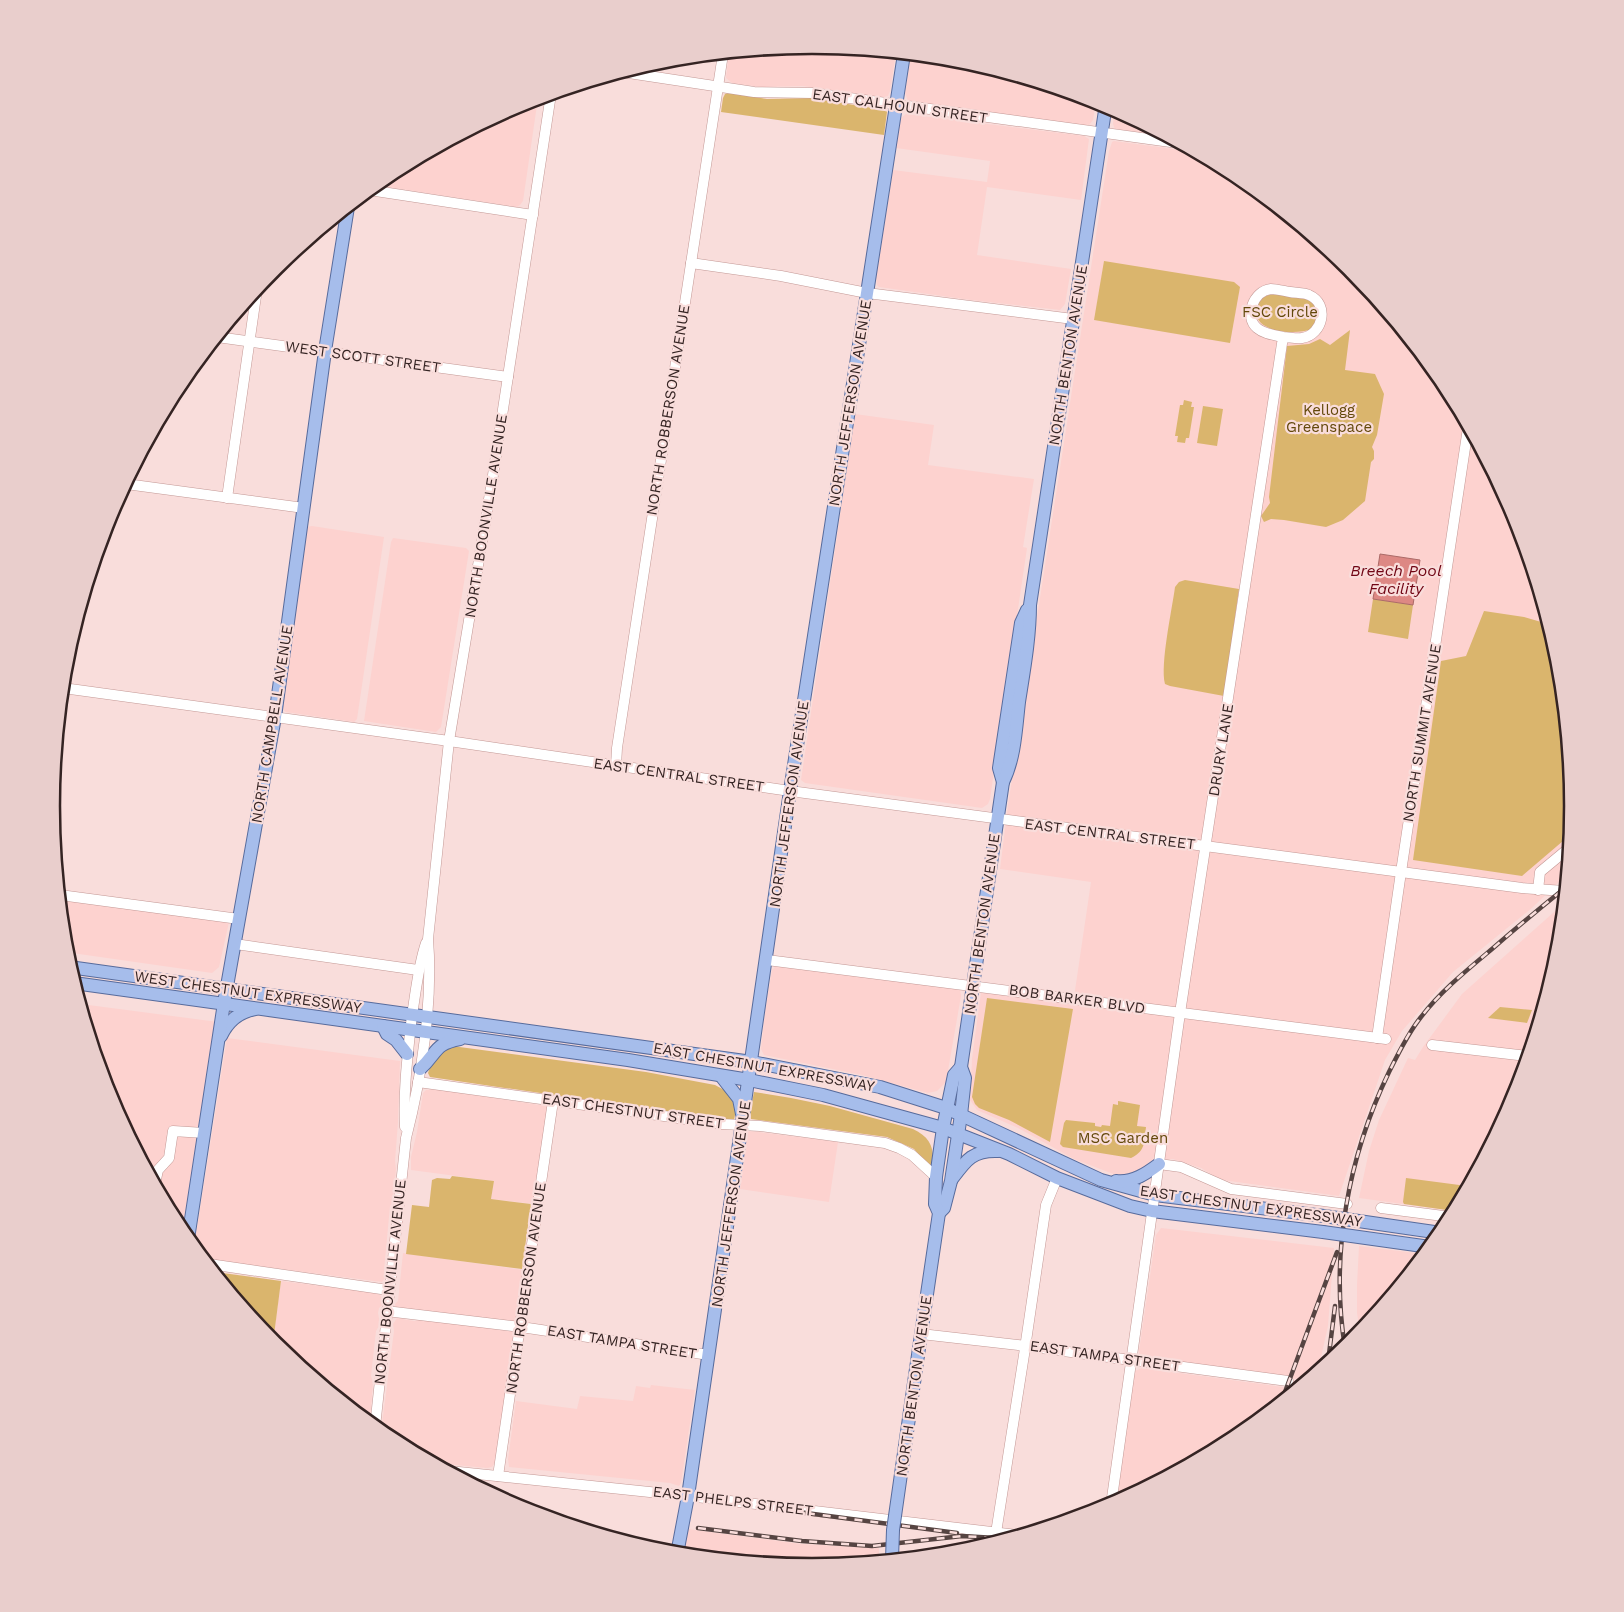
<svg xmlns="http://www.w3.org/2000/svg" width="1624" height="1612" viewBox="0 0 1624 1612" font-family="'Work Sans',sans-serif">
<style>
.built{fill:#fdd2cf}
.green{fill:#dab56d}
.water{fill:#dd8884;stroke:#ab6a67}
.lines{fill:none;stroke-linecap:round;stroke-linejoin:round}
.minor-casing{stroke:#c39895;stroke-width:11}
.major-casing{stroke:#576b9c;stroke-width:14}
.minor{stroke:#fff;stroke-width:10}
.major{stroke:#a6bdeb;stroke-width:12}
.rail-casing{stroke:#564442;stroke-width:4.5}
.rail{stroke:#f9dddb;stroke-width:2.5;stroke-dasharray:8;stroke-linecap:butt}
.major-bridge-casing{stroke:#576b9c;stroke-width:14;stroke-linecap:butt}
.major-bridge{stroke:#a6bdeb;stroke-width:12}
.labels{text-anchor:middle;stroke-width:4.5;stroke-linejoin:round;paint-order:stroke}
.street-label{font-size:15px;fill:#352423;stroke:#f9dddb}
.park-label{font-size:15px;fill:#63480a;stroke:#f9dddb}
.water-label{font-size:16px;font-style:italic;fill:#700514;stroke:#f9dddb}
.rim{fill:none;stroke:#352423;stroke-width:2.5}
</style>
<rect width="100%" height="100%" fill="#f9dddb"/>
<!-- built -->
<g class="built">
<polygon points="812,45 896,53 890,91 888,96 881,98 803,86 761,87 732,83 726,78 729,53"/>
<polygon points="911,55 961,60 1096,101 1093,120 1089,125 1084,126 908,101 905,93"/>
<polygon points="538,98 523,201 520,205 517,207 375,185 389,173 521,103"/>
<polygon points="1115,109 1164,135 1115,129 1113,124"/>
<polygon points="906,114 1084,136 1089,139 1081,200 987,187 977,255 1071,269 1065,304 1060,310 971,300 879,287 877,285 876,277 893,170 987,182 990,161 896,148 900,119"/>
<polygon points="1114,141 1196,152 1235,173 1350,268 1445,383 1515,515 1558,658 1573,806 1566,875 1532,908 1453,972 1402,1031 1385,1060 1339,1196 1229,1181 1219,1179 1201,1168 1173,1159 1149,1162 1147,1166 1132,1175 1116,1175 1074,1159 1018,1128 977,1110 970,1100 972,1059 981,992 1073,1004 1091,882 1000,869 1008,805 1109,151 1112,142"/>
<polygon points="855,414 934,425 928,465 1034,479 1023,547 1027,548 990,799 988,804 982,808 805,783 801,780"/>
<polygon points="312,526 384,537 357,719 354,722 286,712 281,708 306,527"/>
<polygon points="393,538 466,548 469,551 441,727 436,732 364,721 391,542"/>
<polygon points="60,898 229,922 219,967 212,973 65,952"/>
<polygon points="1563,904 1558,955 1515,1097 1454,1211 1359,1198 1369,1151 1379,1120 1408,1058 1415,1060 1423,1047 1462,994"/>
<polygon points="776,966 960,989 961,996 946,1082 937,1091 928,1093 862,1075 764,1055 761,1049 765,1012 772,970"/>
<polygon points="81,1004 218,1022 184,1234 179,1229 109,1097"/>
<polygon points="227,1038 400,1061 398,1122 395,1161 396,1169 393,1201 390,1206 384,1271 385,1278 382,1282 204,1259 194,1247"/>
<polygon points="434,1089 546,1106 548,1109 535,1204 491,1199 494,1181 411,1170 411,1157 417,1132 423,1093 426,1090"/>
<polygon points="749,1131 838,1142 829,1202 740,1189 747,1133"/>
<polygon points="1161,1228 1334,1248 1328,1326 1318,1371 1303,1382 1296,1379 1143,1357 1139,1355 1139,1351 1156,1235"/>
<polygon points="1359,1246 1424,1254 1360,1332 1357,1313 1357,1285"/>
<polygon points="403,1253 524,1270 516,1322 396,1308 395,1304 398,1301"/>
<polygon points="281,1281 376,1293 381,1296 383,1301 382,1305 379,1308 378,1313 380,1324 376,1331 371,1376 373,1382 370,1423 273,1343"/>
<polygon points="397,1318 414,1321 428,1319 514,1332 495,1463 492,1467 487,1468 435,1463 389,1439 381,1432 394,1331 393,1324"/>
<polygon points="1142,1368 1283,1387 1293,1391 1235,1439 1116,1502 1134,1374 1135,1371"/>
<polygon points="651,1385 695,1390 681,1483 679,1486 670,1483 509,1467 508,1459 516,1401 577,1409 580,1396 633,1401 636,1386 650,1388"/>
<polygon points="688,1529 802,1544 879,1548 879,1560 812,1567 683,1554"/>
</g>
<!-- green -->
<g class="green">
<polygon points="728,93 767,99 811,98 885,110 887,112 884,135 721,112 723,98 725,94"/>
<polygon points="1104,261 1234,282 1240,287 1230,343 1094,320"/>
<path d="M1273 294C1287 296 1323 295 1317 318 1317 322 1313 326 1312 329 1294 336 1247 332 1258 305 1260 298 1266 295 1273 294Z"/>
<polygon points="1350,330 1345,370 1375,374 1384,394 1377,435 1372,447 1374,451 1374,459 1371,462 1365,501 1343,520 1326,527 1284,520 1271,519 1264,522 1261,516 1270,503 1269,497 1287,346 1309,344 1320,339 1330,345"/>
<polygon points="1184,400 1192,402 1191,407 1194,407 1189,438 1186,438 1185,443 1177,442 1178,436 1175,436 1180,405 1183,405"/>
<polygon points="1203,406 1223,409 1217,446 1197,443"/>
<path d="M1185 580 1239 589 1224 696 1170 686 1165 684C1160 664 1172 610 1175 587L1179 582Z"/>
<polygon points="1373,599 1413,605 1408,639 1368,632"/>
<polygon points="1484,611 1524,617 1548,624 1558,658 1573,806 1570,835 1522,876 1413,860 1441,661 1466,656"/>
<polygon points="987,998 1073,1009 1050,1142 1009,1120 979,1108 975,1104 972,1097"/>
<polygon points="1500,1007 1532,1010 1527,1023 1488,1018"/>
<path d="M452 1046 646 1072 715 1085 728 1092 732 1099 736 1110 734 1120 732 1121 430 1077 428 1073C433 1057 438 1053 452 1046Z"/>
<path d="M754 1092 791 1098 830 1106 913 1129C932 1138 935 1150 932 1169L928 1166 914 1149 887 1137 751 1119 750 1113Z"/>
<path d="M1118 1101 1140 1105 1137 1126 1146 1127C1144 1142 1146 1151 1131 1158L1063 1147 1060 1144 1064 1123 1066 1120 1095 1123V1126L1101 1127 1102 1125 1110 1126 1113 1104 1118 1105Z"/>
<polygon points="452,1176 494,1181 491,1199 531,1204 522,1269 406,1254 412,1205 429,1207 432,1180 437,1178 450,1179"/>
<polygon points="1406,1178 1467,1186 1454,1211 1404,1204 1403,1202"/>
<polygon points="215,1272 281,1281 273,1343"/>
</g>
<!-- water -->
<polygon class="water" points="1380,554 1420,560 1413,605 1373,599"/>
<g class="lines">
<!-- minor casing -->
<g class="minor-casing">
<g id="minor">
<polyline points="622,72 754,92 813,93 1178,143"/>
<polyline points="369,190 533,215"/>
<polyline points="691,263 781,276 867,293 1073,319"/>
<polyline points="217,337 508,377"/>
<polyline points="126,484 304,508"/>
<polyline points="227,498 257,289"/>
<polyline points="63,688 449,741 790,791 1522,888 1565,891"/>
<polyline points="616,766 617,748 723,54"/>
<polyline points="1538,890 1540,872 1569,848"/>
<polyline points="60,895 239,919"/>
<polyline points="235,944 418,970"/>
<polyline points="767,960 1386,1039"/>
<polyline points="1377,1038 1401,872 1468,428"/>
<polyline points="1432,1045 1527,1056"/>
<polyline points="418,1082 722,1124 760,1126 885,1143 899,1148 912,1155 936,1177"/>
<path d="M405 1127C403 1089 408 1053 412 1015 416 991 418 967 426 943"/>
<polyline points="1159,1164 1181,1167 1231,1189 1347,1204"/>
<polyline points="155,1184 158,1170 169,1158 173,1131 204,1133"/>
<polyline points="1381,1208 1451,1217"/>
<polyline points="209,1264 388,1290"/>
<polyline points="386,1311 521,1327 709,1355"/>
<polyline points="921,1334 1026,1346 1288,1381"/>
<path d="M375 1427 406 1138C422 1076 433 1002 428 939L449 741 493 475 551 94"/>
<polyline points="449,1471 688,1496 1017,1535"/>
<polyline points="498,1476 553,1101"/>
<path d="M1111 1505 1180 1013 1283 337C1289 337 1296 339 1302 338 1323 335 1330 304 1309 295 1304 293 1295 293 1290 292 1284 291 1276 289 1271 289 1253 291 1244 317 1257 328 1264 334 1274 335 1283 337"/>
<polyline points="996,1533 1024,1355 1046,1205 1057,1178"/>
</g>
</g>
<!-- major casing -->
<g class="major-casing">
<g id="major">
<polyline points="1003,782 999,768 1021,623 1027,610"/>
<polyline points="69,967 752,1062 880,1087 946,1108 1101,1180 1155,1195 1324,1216"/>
<polyline points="74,983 628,1060 749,1080 823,1095 943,1128 1009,1154 1057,1178 1130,1206 1152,1211 1323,1232"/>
<polyline points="383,1026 387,1034 396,1040 407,1054"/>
<path d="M221 1036C228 1021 239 1012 255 1009"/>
<path d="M420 1069C438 1053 433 1044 460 1039"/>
<polyline points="721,1076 739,1099 742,1114"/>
<path d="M952 1179C966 1160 973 1150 998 1151"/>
<path d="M1116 1181C1133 1183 1147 1173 1159 1164"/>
<path d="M939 1213 944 1208 951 1181 961 1115 965 1078 961 1067 1003 782C1015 758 1016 728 1019 702 1024 670 1030 637 1030 605L1106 104"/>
<polyline points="188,1239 224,1003 275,717 325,351 348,207"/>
<polyline points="918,1355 939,1213 935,1204 936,1177 943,1128 954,1075 961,1067"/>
<polyline points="677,1554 688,1496 790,791 904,54"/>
</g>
</g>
<!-- minor -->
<use href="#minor" class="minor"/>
<!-- major -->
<use href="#major" class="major"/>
<!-- rail casing -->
<g class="rail-casing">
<g id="rail">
<path d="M1345 1348C1330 1255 1348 1157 1389 1072 1398 1054 1408 1033 1421 1017 1441 991 1467 970 1492 949 1516 928 1540 908 1565 888"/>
<polyline points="1328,1362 1335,1306"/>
<polyline points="1282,1400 1337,1252"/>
<polyline points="791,1511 957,1533"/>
<polyline points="698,1528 802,1541 872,1546 962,1536 996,1538"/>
<polyline points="718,1556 756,1562"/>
<polyline points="918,1557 969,1550"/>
</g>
</g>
<!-- rail -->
<use href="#rail" class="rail"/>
<!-- major-bridge casing -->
<g class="major-bridge-casing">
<g id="major-bridge">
<polyline points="1324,1216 1441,1233"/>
<polyline points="1323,1232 1430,1247"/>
<polyline points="892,1559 893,1530 918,1355"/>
</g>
</g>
<!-- major-bridge -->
<use href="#major-bridge" class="major-bridge"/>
</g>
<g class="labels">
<!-- street labels -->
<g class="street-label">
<text transform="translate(900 106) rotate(8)" y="5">EAST CALHOUN STREET</text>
<text transform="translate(1068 355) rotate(-81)" y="5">NORTH BENTON AVENUE</text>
<text transform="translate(363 357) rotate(8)" y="5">WEST SCOTT STREET</text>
<text transform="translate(850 403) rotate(-81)" y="5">NORTH JEFFERSON AVENUE</text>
<text transform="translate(668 410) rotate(-81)" y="5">NORTH ROBBERSON AVENUE</text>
<text transform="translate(486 516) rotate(-81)" y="5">NORTH BOONVILLE AVENUE</text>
<text transform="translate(272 724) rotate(-81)" y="5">NORTH CAMPBELL AVENUE</text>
<text transform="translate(1422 733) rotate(-81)" y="5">NORTH SUMMIT AVENUE</text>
<text transform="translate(1221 750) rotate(-81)" y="5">DRURY LANE</text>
<text transform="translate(679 775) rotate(8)" y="5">EAST CENTRAL STREET</text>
<text transform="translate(789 804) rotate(-82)" y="5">NORTH JEFFERSON AVENUE</text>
<text transform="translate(1110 834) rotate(7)" y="5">EAST CENTRAL STREET</text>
<text transform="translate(982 924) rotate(-82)" y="5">NORTH BENTON AVENUE</text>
<text transform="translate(248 992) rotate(8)" y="5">WEST CHESTNUT EXPRESSWAY</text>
<text transform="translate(1077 999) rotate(8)" y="5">BOB BARKER BLVD</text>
<text transform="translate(764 1067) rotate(10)" y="5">EAST CHESTNUT EXPRESSWAY</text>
<text transform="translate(633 1111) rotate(8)" y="5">EAST CHESTNUT STREET</text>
<text transform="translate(731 1204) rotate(-82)" y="5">NORTH JEFFERSON AVENUE</text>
<text transform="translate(1251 1206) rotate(8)" y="5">EAST CHESTNUT EXPRESSWAY</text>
<text transform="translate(390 1282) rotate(-84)" y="5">NORTH BOONVILLE AVENUE</text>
<text transform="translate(526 1288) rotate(-82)" y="5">NORTH ROBBERSON AVENUE</text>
<text transform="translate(622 1342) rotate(9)" y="5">EAST TAMPA STREET</text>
<text transform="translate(1105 1356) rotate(8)" y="5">EAST TAMPA STREET</text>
<text transform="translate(914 1386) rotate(-82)" y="5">NORTH BENTON AVENUE</text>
<text transform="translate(733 1501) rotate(7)" y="5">EAST PHELPS STREET</text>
</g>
<!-- park labels -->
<g class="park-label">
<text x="1280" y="317">FSC Circle</text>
<text x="1329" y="415">Kellogg<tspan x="1329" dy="17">Greenspace</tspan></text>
<text x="1123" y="1143">MSC Garden</text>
</g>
<!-- water labels -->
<g class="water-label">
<text x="1396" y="576">Breech Pool<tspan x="1396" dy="18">Facility</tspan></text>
</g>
</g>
<!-- crop -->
<path d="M0 0H1624V1612H0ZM60 806a752 752 0 1 1 1504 0a752 752 0 1 1-1504 0Z" fill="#e9cecc" fill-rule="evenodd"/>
<path class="rim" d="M60 806a752 752 0 1 1 1504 0a752 752 0 1 1-1504 0Z"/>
</svg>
